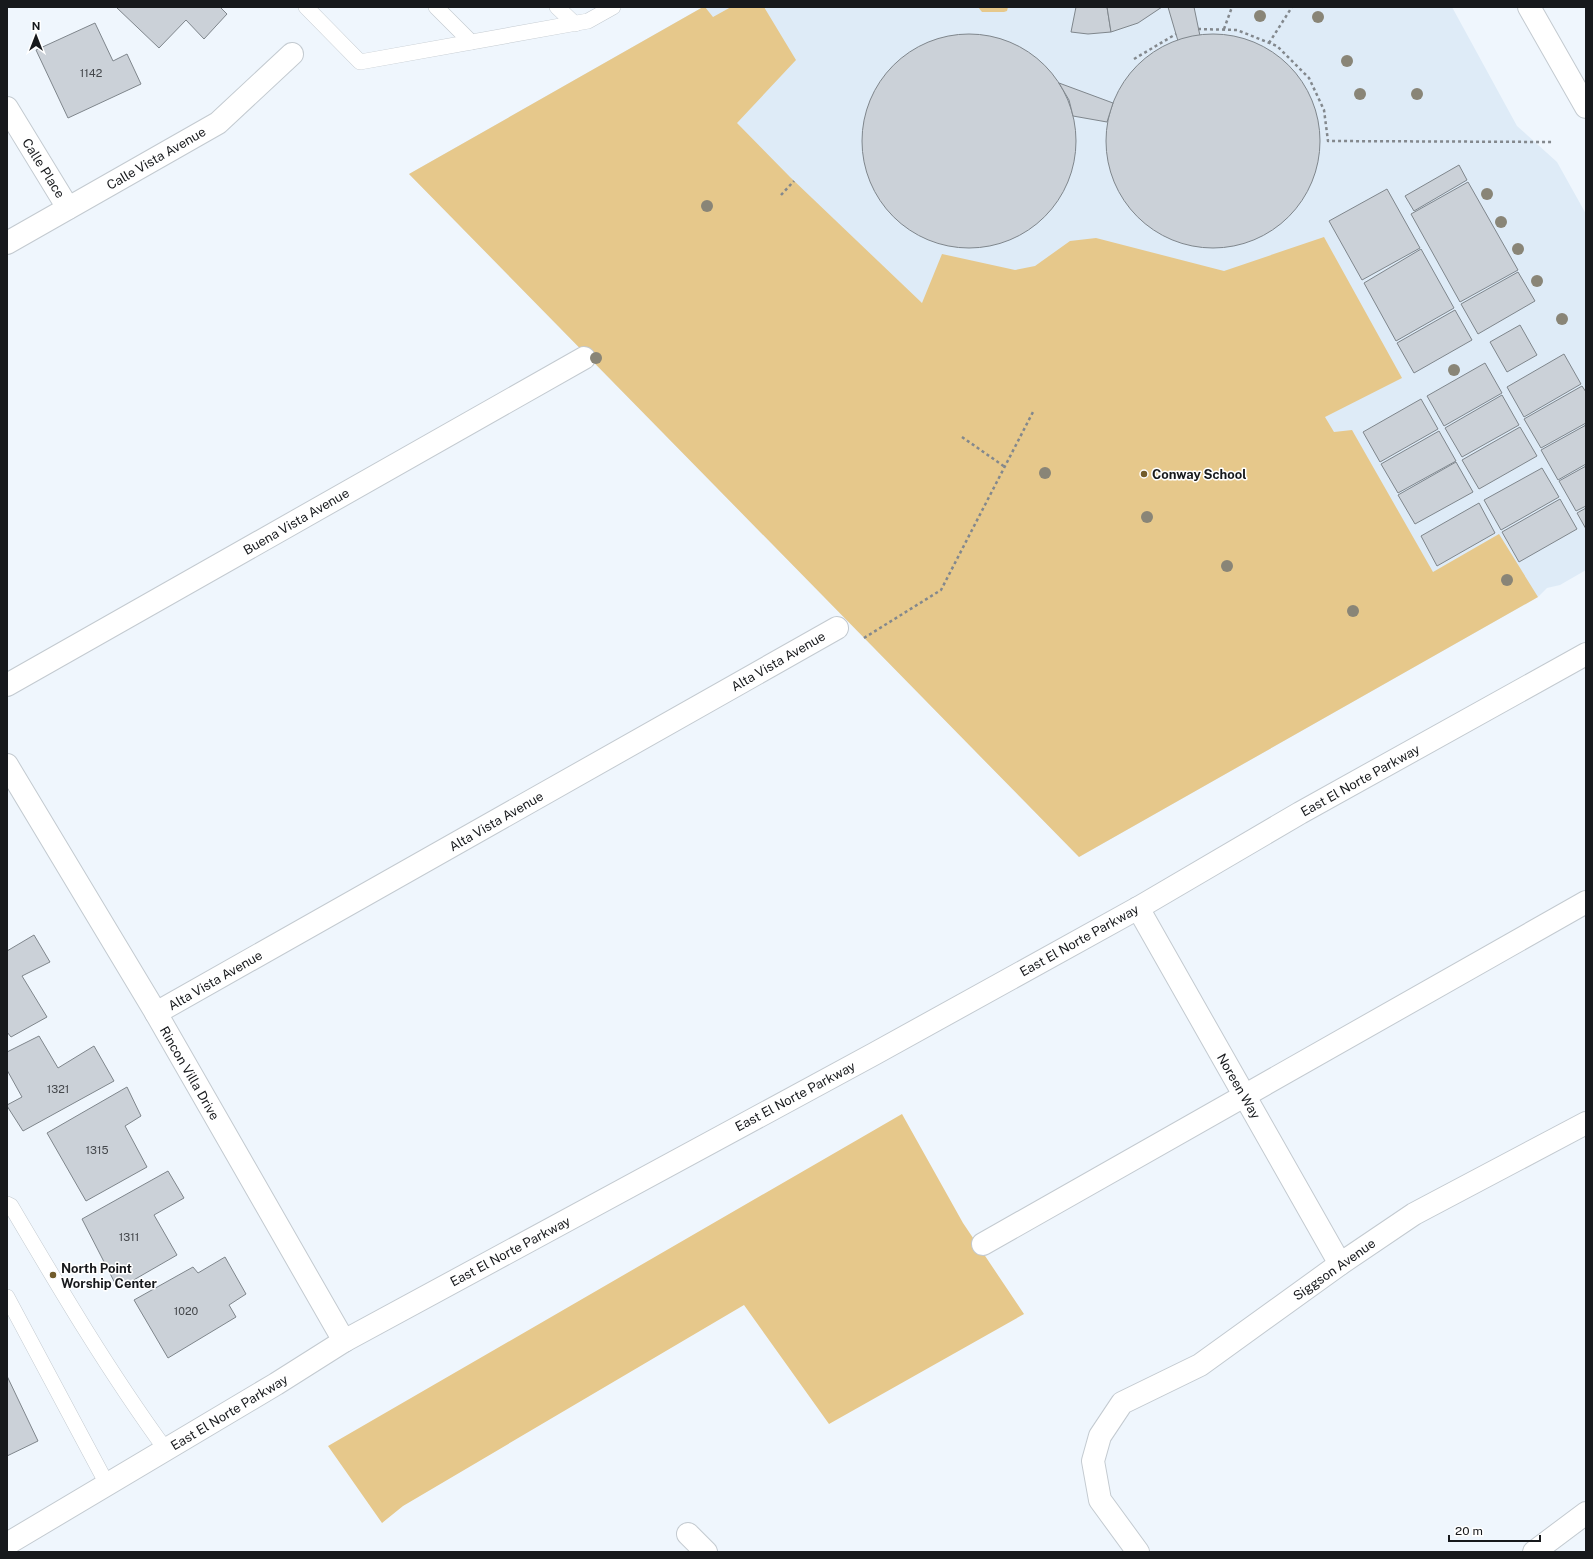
<svg xmlns="http://www.w3.org/2000/svg" width="1593" height="1559" viewBox="0 0 1593 1559" font-family="'Public Sans',sans-serif">
<style>
.built{fill:#deebf7}
.green{fill:#e6c88b}
.building{fill:#cbd1d8;stroke:#7f868c}
.lines{fill:none;stroke-linecap:round;stroke-linejoin:round}
.service-casing{stroke:#c3cad0;stroke-width:16}
.minor-casing{stroke:#c3cad0;stroke-width:24}
.primary-casing{stroke:#c3cad0;stroke-width:24}
.path{stroke:#83888d;stroke-width:2.5;stroke-dasharray:3 3;stroke-linecap:butt}
.service{stroke:#fff;stroke-width:15}
.minor{stroke:#fff;stroke-width:22}
.primary{stroke:#fff;stroke-width:22}
.tree{fill:#898577}
.poi-dot{fill:#725c2c;stroke:#fff;stroke-width:1.5}
.labels{text-anchor:middle;stroke-width:3;stroke-linejoin:round;paint-order:stroke}
.number-label{font-size:11px;fill:#44474b}
.street-label{font-size:13px;fill:#17191c;stroke:#fff}
.poi-label{font-size:13px;font-weight:bold;fill:#17191c;stroke:#fff;text-anchor:start}
</style>
<rect width="100%" height="100%" fill="#eff6fd"/>
<!-- built -->
<polygon class="built" points="703,7 1452,7 1517,126 1557,162 1586,214 1586,570 1560,585 1547,588 1538,597 1079,857 409,174"/>
<!-- green -->
<g class="green">
<polygon points="703,7 705,7 713,17 731,7 764,7 796,60 737,123 790,177 922,303 942,254 1015,270 1035,266 1070,241 1096,238 1224,271 1324,237 1402,378 1325,417 1334,432 1352,430 1433,572 1499,534 1538,597 1079,857 409,174"/>
<polygon points="978,7 1008,7 1007,11 1004,12 982,12"/>
<polygon points="902,1114 963,1223 1024,1314 829,1424 744,1305 403,1506 382,1523 328,1446"/>
</g>
<!-- building -->
<g class="building">
<polygon points="116,7 220,7 227,14 204,39 186,20 159,48"/>
<polygon points="1076,7 1107,7 1111,32 1088,34 1071,32"/>
<polygon points="1107,7 1162,7 1138,23 1111,32"/>
<polygon points="1168,7 1194,7 1200,36 1178,41"/>
<polygon points="95,23 113,61 127,54 141,84 68,118 36,50"/>
<circle cx="1213" cy="141" r="107"/>
<circle cx="969" cy="141" r="107"/>
<polygon points="1059,83 1113,103 1107,122 1073,116 1069,100"/>
<polygon points="1459,165 1467,180 1414,211 1405,196"/>
<polygon points="1468,182 1518,270 1460,302 1411,214"/>
<polygon points="1387,189 1420,248 1362,280 1329,221"/>
<polygon points="1421,249 1454,308 1396,341 1364,283"/>
<polygon points="1518,272 1535,301 1478,334 1461,304"/>
<polygon points="1455,310 1472,340 1414,373 1397,343"/>
<polygon points="1520,325 1537,355 1507,372 1490,342"/>
<polygon points="1564,354 1581,384 1524,417 1507,387"/>
<polygon points="1485,363 1502,393 1444,426 1427,396"/>
<polygon points="1582,386 1586,392 1586,423 1541,448 1524,419"/>
<polygon points="1502,395 1519,425 1462,457 1445,428"/>
<polygon points="1421,399 1438,429 1380,462 1363,432"/>
<polygon points="1586,425 1586,464 1558,480 1541,450"/>
<polygon points="1520,427 1537,456 1479,489 1462,460"/>
<polygon points="1439,431 1456,461 1398,493 1381,464"/>
<polygon points="1456,462 1473,492 1415,524 1398,495"/>
<polygon points="1586,466 1586,506 1576,511 1559,481"/>
<polygon points="1542,468 1559,497 1501,530 1484,500"/>
<polygon points="1560,499 1577,529 1519,562 1502,532"/>
<polygon points="1479,503 1495,533 1437,566 1421,536"/>
<polygon points="1586,508 1586,529 1577,513"/>
<polygon points="34,935 50,962 22,976 47,1017 11,1037 7,1032 7,951"/>
<polygon points="39,1036 58,1068 94,1046 114,1081 23,1131 7,1106 7,1105 22,1097 7,1070 7,1052"/>
<polygon points="127,1087 141,1116 125,1126 147,1167 86,1201 47,1133"/>
<polygon points="168,1171 184,1198 154,1215 177,1255 118,1289 82,1219"/>
<polygon points="225,1257 246,1294 229,1305 236,1317 168,1358 134,1300 193,1267 198,1273"/>
<polygon points="7,1376 38,1441 7,1456"/>
</g>
<g class="lines">
<!-- service casing -->
<g class="service-casing">
<g id="service">
<polyline points="306,7 360,62 588,21 613,7"/>
<polyline points="436,7 471,42"/>
<polyline points="557,7 575,24"/>
<path d="M7 1204 11 1206C60 1289 109 1372 166 1450"/>
<polyline points="7,1297 107,1484"/>
</g>
</g>
<!-- minor casing -->
<g class="minor-casing">
<g id="minor">
<polyline points="1529,7 1586,107"/>
<polyline points="7,108 68,208"/>
<polyline points="7,243 218,123 292,54"/>
<polyline points="7,685 584,358"/>
<polyline points="7,765 156,1013 344,1341"/>
<polyline points="1138,908 1340,1264"/>
<polyline points="156,1013 837,628"/>
<polyline points="983,1244 1586,902"/>
<polyline points="688,1534 706,1552"/>
<polyline points="1138,1552 1100,1500 1093,1461 1100,1436 1122,1403 1200,1365 1340,1264 1414,1214 1586,1123"/>
<polyline points="1534,1552 1586,1513"/>
</g>
</g>
<!-- primary casing -->
<g class="primary-casing">
<polyline id="primary" points="7,1544 276,1384 344,1341 874,1054 1138,908 1300,813 1586,654"/>
</g>
<!-- path -->
<g class="path">
<polyline points="1198,29 1237,30 1277,46 1309,78 1324,110 1328,141 1552,142"/>
<polyline points="1224,29 1232,7"/>
<polyline points="1269,43 1292,7"/>
<polyline points="1134,59 1176,34"/>
<polyline points="781,195 794,181"/>
<polyline points="962,437 1005,467"/>
<polyline points="864,638 941,590 1034,410"/>
</g>
<!-- service -->
<use href="#service" class="service"/>
<!-- minor -->
<use href="#minor" class="minor"/>
<!-- primary -->
<use href="#primary" class="primary"/>
</g>
<!-- trees -->
<g class="tree">
<circle cx="1260" cy="16" r="6"/>
<circle cx="1318" cy="17" r="6"/>
<circle cx="1347" cy="61" r="6"/>
<circle cx="1360" cy="94" r="6"/>
<circle cx="1417" cy="94" r="6"/>
<circle cx="1487" cy="194" r="6"/>
<circle cx="707" cy="206" r="6"/>
<circle cx="1501" cy="222" r="6"/>
<circle cx="1518" cy="249" r="6"/>
<circle cx="1537" cy="281" r="6"/>
<circle cx="1562" cy="319" r="6"/>
<circle cx="596" cy="358" r="6"/>
<circle cx="1454" cy="370" r="6"/>
<circle cx="1045" cy="473" r="6"/>
<circle cx="1147" cy="517" r="6"/>
<circle cx="1227" cy="566" r="6"/>
<circle cx="1507" cy="580" r="6"/>
<circle cx="1353" cy="611" r="6"/>
</g>
<!-- markers -->
<g class="poi-dot">
<circle cx="1144" cy="474" r="4"/>
<circle cx="53" cy="1275" r="4"/>
</g>
<g class="labels">
<!-- number labels -->
<g class="number-label">
<text x="91" y="77">1142</text>
<text x="58" y="1093">1321</text>
<text x="97" y="1154">1315</text>
<text x="129" y="1241">1311</text>
<text x="186" y="1315">1020</text>
</g>
<!-- street labels -->
<g class="street-label">
<text transform="translate(156 158) rotate(-30)" y="5">Calle Vista Avenue</text>
<text transform="translate(44 168) rotate(58)" y="5">Calle Place</text>
<text transform="translate(296 521) rotate(-30)" y="5">Buena Vista Avenue</text>
<text transform="translate(778 661) rotate(-30)" y="5">Alta Vista Avenue</text>
<text transform="translate(1360 780) rotate(-29)" y="5">East El Norte Parkway</text>
<text transform="translate(496 821) rotate(-30)" y="5">Alta Vista Avenue</text>
<text transform="translate(1079 940) rotate(-29)" y="5">East El Norte Parkway</text>
<text transform="translate(215 980) rotate(-30)" y="5">Alta Vista Avenue</text>
<text transform="translate(190 1073) rotate(60)" y="5">Rincon Villa Drive</text>
<text transform="translate(1239 1086) rotate(60)" y="5">Noreen Way</text>
<text transform="translate(795 1096) rotate(-28)" y="5">East El Norte Parkway</text>
<text transform="translate(510 1251) rotate(-28)" y="5">East El Norte Parkway</text>
<text transform="translate(1334 1269) rotate(-35)" y="5">Siggson Avenue</text>
<text transform="translate(229 1412) rotate(-31)" y="5">East El Norte Parkway</text>
</g>
<!-- poi labels -->
<g class="poi-label">
<text x="1152" y="479">Conway School</text>
<text x="61" y="1273">North Point<tspan x="61" dy="15">Worship Center</tspan></text>
</g>
</g>
<!-- border -->
<rect width="1593" height="1559" fill="none" stroke="#17191c" stroke-width="16"/>
<!-- north arrow -->
<g transform="translate(36 36)" stroke="#ffffff" stroke-width="3" paint-order="stroke">
<path d="M0-3L7 15L0 10L-7 15Z" fill="#17191c"/>
<text y="-6" font-size="11" font-weight="bold" text-anchor="middle" fill="#17191c">N</text>
</g>
<!-- scale -->
<path d="M1449 1535v6h91v-6" fill="none" stroke="#17191c" stroke-width="2"/>
<text x="1455" y="1535" font-size="12" fill="#17191c" stroke="#ffffff" stroke-width="3" paint-order="stroke">20 m</text>
</svg>
